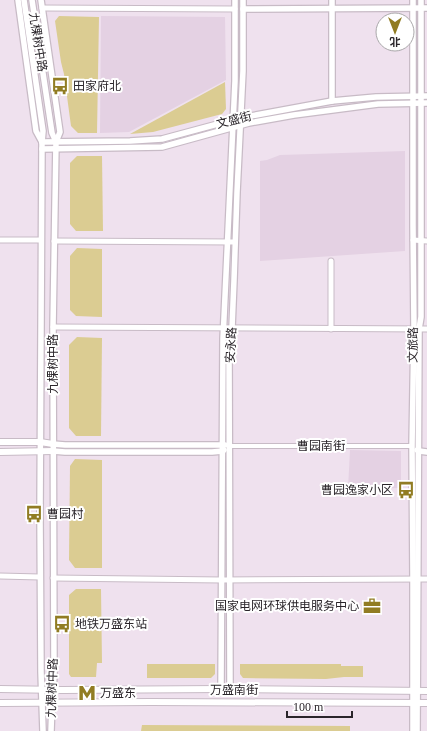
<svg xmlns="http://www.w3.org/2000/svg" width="427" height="731" viewBox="0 0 427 731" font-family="'Times New Roman','Noto Sans SC',serif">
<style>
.built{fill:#e4d1e3}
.green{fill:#dbcc92}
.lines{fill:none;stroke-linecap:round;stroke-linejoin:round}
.minor-casing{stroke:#c8bbc6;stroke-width:6}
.tertiary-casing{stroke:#c8bbc6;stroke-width:7}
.secondary-casing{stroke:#c8bbc6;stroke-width:8}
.primary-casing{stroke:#c8bbc6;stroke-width:8}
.minor{stroke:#fff;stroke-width:4}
.tertiary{stroke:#fff;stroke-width:5}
.secondary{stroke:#fff;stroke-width:5.5}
.primary{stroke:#fff;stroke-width:6}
.labels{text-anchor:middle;stroke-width:4;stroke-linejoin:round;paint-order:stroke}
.street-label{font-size:12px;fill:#2a252a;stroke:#fff}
.poi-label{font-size:12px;fill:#2a252a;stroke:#fff;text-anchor:start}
</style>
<rect width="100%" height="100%" fill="#efe1ee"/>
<!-- built -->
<g class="built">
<polygon points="101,16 225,17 226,80 129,132 100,133"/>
<polygon points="405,151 405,251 260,261 260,161 267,160 280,155"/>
<polygon points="350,450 401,451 401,488 348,489"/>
</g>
<!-- green -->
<g class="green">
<polygon points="59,16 99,17 97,133 78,133 71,126 64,74 61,62 55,21"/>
<polygon points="225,82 226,109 222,114 153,132 130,134"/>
<polygon points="77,156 102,156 103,231 76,231 70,224 70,163"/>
<polygon points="77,248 102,249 102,317 76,316 70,310 70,256"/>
<polygon points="77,337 102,338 101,436 76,436 69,428 69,345"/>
<polygon points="75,459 102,460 102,568 75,568 69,560 70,466"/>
<polygon points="76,589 101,589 102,663 97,663 96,677 71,677 69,674 69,595"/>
<polygon points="147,664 215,664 215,674 211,678 147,678"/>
<polygon points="240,664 341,664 341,666 363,666 363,677 344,677 326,679 243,678 240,674"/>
<polygon points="142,725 350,726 350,731 141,731"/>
</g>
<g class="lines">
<!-- minor casing -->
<g class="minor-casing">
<polyline id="minor" points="230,446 412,446"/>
</g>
<!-- tertiary casing -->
<g class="tertiary-casing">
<g id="tertiary">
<polyline points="42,8 235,9"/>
<polyline points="0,240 41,240"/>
<polyline points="413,240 427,241"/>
<polyline points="54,241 235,242"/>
<polyline points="331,261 331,329"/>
<polyline points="53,327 427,329"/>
<polyline points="0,576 40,577"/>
<polyline points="53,578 222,580 427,579"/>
</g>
</g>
<!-- secondary casing -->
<g class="secondary-casing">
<g id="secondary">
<polyline points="18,0 36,131 42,142"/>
<polyline points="24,0 43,131 42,142 40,515 41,672 43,731"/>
<polyline points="32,0 52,133 56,142 53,327 54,676 52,703 51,731"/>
<polyline points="41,0 60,132 56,142"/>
<polyline points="332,0 332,101"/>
<polyline points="243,9 427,8"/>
<polyline points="42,142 130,141 162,139 240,118 332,101 376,97 427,96"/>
<polyline points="42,149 162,147 249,123 294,115 378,104 427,103"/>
<polyline points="53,444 65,445 225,445"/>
<polyline points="417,450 419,451 427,452"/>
<polyline points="53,451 65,452 212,452 223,451 224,450"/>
<polyline points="221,689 223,339 235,81 235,0"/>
<polyline points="230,689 229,343 232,328 234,280 237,192 243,71 243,0"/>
<polyline points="413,731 413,579 412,446 414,329 413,226 413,0"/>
<polyline points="417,731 419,329 421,317 421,0"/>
</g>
</g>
<!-- primary casing -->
<g class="primary-casing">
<g id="primary">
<polyline points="0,442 40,442 53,444"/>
<polyline points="0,452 53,451"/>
<polyline points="0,689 62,690 221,689 427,691"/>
<polyline points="0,703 151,702 427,703"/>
</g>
</g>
<!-- minor -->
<use href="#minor" class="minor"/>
<!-- tertiary -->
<use href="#tertiary" class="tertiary"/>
<!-- secondary -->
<use href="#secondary" class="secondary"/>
<!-- primary -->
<use href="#primary" class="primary"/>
</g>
<!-- icons -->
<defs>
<g id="bus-bare" transform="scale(1.38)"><path d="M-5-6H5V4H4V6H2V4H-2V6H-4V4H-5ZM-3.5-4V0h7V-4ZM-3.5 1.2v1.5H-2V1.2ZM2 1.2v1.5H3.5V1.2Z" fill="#917c23" stroke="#fff" stroke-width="2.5" paint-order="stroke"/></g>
<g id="office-bare" transform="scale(1.38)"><path d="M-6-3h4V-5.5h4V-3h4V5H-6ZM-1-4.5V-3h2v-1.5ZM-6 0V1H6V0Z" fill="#917c23" stroke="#fff" stroke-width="2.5" paint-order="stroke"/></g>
<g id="metro-bare" transform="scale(1.38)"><path d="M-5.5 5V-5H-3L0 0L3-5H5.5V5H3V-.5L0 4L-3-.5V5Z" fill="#917c23" stroke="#fff" stroke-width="2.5" paint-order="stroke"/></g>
</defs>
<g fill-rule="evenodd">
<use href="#bus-bare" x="60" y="86"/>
<use href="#bus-bare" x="406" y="490"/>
<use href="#bus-bare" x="34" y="514"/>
<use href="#office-bare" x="372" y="606"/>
<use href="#bus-bare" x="62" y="624"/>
<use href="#metro-bare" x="87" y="693"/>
</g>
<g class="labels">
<!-- street labels -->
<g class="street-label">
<text transform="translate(38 42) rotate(81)" y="4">九棵树中路</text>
<text transform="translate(234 120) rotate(-14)" y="4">文盛街</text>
<text transform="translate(231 345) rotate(-87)" y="4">安永路</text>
<text transform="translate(413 345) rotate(-89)" y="4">文旅路</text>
<text transform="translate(53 364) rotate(-90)" y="4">九棵树中路</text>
<text x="321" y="450">曹园南街</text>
<text transform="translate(52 688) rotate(-88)" y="4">九棵树中路</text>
<text x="234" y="694">万盛南街</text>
</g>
<!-- poi labels -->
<g class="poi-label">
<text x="73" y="90">田家府北</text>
<text x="393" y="494" text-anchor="end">曹园逸家小区</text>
<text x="47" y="518">曹园村</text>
<text x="359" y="610" text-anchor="end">国家电网环球供电服务中心</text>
<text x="75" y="628">地铁万盛东站</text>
<text x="100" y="697">万盛东</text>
</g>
</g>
<!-- north arrow -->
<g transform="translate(395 32) rotate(180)"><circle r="19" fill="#ffffff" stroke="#aaa8aa"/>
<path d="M0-3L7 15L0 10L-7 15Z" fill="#917c23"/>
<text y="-6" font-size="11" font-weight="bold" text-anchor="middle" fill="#2a252a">北</text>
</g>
<!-- scale -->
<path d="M287 711v6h65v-6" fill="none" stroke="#2a252a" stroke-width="2"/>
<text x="293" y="711" font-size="12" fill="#2a252a" stroke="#ffffff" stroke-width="3" paint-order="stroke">100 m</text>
</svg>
